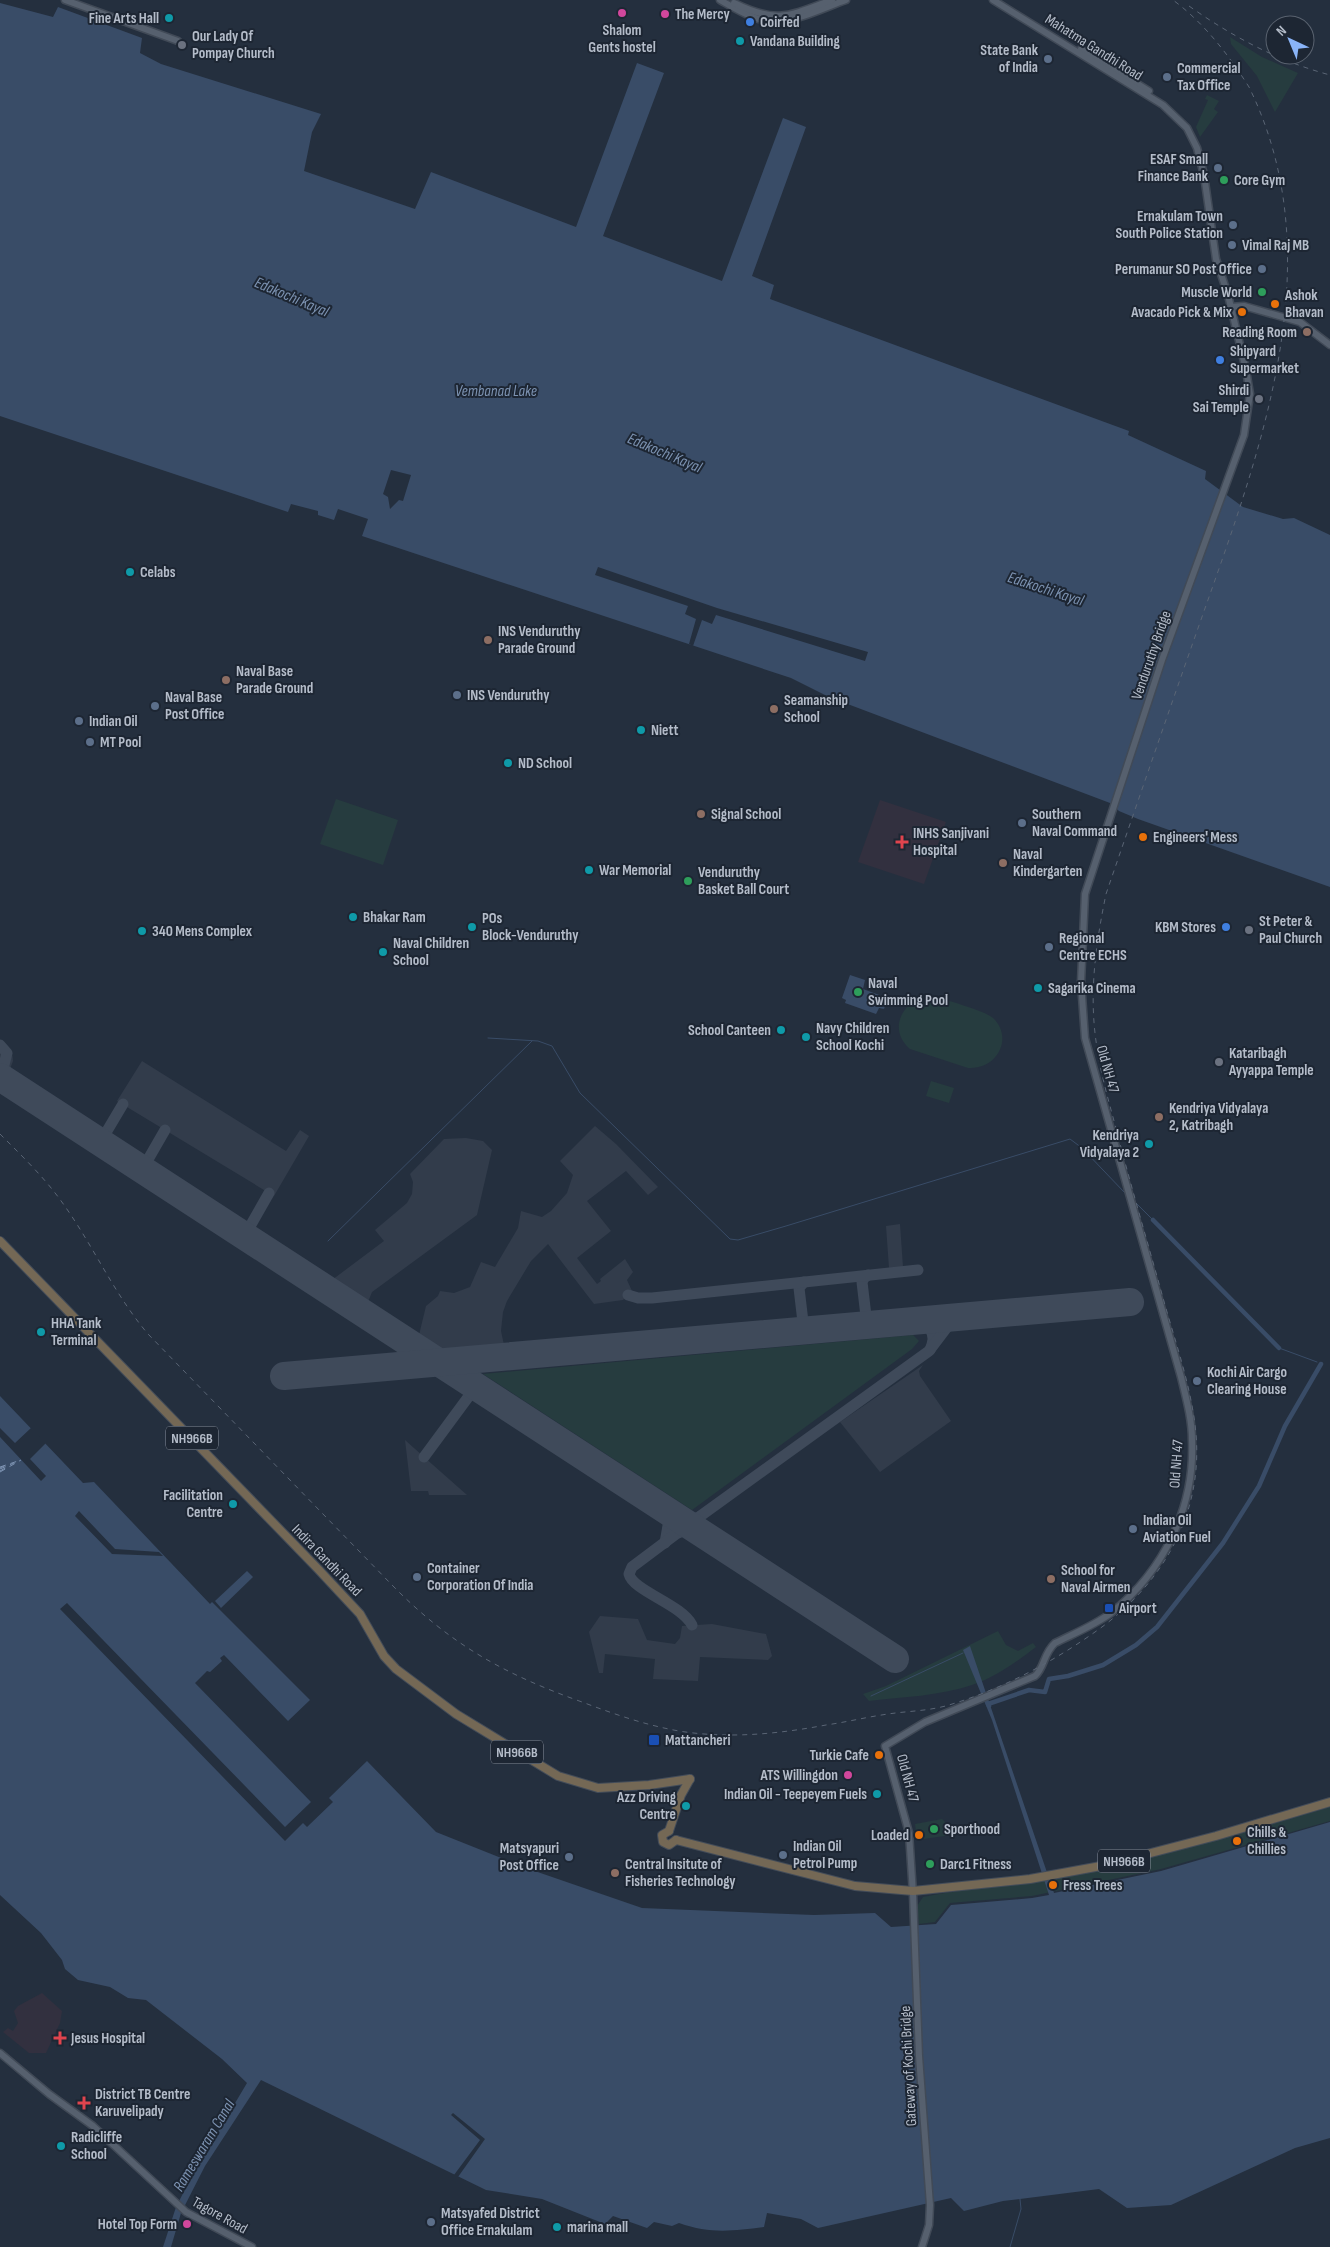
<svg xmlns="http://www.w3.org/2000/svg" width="1330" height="2247" viewBox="0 0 1330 2247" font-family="'Sofia Sans Condensed',sans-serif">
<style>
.medical{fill:#32303f}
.airport{fill:#323c4b}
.green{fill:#263c3f}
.water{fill:#394c67}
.pier{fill:#242f3e}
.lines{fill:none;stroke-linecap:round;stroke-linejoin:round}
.stream{stroke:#394c67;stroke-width:1}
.canal{stroke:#394c67;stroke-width:4.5}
.ferry{stroke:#7c92b1;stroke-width:1;stroke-dasharray:6 5;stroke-linecap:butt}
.taxiway{stroke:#3f4a5a;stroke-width:11}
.runway{stroke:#3f4a5a;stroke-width:28}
.major-casing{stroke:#414a57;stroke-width:9}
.highway-casing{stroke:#434c59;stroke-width:10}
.major{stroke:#56606e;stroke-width:6}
.highway{stroke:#746855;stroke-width:8}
.rail{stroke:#5a6575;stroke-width:1;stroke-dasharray:5 5;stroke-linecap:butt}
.hotel-dot{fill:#d1479c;stroke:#1d2633;stroke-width:2}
.culture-dot{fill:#0f9aa8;stroke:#1d2633;stroke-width:2}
.shop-dot{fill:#3f7fe0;stroke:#1d2633;stroke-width:2}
.worship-dot{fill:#6b7280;stroke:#1d2633;stroke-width:2}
.service-dot{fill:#5c6f8a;stroke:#1d2633;stroke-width:2}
.leisure-dot{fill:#2e9e5b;stroke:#1d2633;stroke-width:2}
.food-dot{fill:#e8710a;stroke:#1d2633;stroke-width:2}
.education-dot{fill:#8d6e63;stroke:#1d2633;stroke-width:2}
.health-dot{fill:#e0444e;stroke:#1d2633;stroke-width:2}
.transit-dot{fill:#1a4fb4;stroke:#1d2633;stroke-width:2}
.labels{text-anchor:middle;stroke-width:4;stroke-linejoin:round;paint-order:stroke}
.shield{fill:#1d2633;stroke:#878f9c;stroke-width:1}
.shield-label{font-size:14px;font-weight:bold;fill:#b4bcc9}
.poi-label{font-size:15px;font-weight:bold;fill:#b4bcc9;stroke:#1d2633;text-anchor:start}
.street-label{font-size:15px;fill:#b4bcc9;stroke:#1d2633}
.water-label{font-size:16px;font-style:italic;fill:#7c92b1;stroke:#1d2633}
</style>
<rect width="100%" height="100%" fill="#242f3e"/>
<!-- medical -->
<g class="medical">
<polygon points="880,800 946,822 924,884 858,862"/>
<polygon points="42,1993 62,2011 60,2023 46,2053 29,2053 3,2032 8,2028 13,2031 18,2023 14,2011 18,2006"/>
</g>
<!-- airport -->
<g class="airport">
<polygon points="0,1042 7,1046 12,1052 13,1061 10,1069 0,1063"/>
<polygon points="142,1061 286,1151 300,1130 309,1136 274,1196 117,1101"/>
<polygon points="595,1126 616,1144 658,1187 648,1195 626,1171 587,1201 611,1231 577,1258 597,1284 601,1281 600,1279 625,1259 633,1272 627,1280 632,1291 623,1300 594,1304 548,1244 531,1261 507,1301 503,1312 501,1331 504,1345 442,1351 419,1335 426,1306 438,1296 440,1291 454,1293 470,1287 481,1262 495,1267 518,1228 521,1211 542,1217 551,1211 567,1193 573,1175 560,1161"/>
<polygon points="466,1138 483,1141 492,1150 477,1215 372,1292 368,1302 332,1280 384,1241 375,1230 407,1203 412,1194 413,1182 410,1174 444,1139"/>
<polygon points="900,1224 903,1267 889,1268 886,1226"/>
<polygon points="923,1365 919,1371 920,1376 951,1421 880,1472 840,1422"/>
<polygon points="405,1440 424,1457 467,1495 429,1495 428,1491 411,1491"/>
<polygon points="600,1616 638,1619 647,1640 675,1644 680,1638 682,1626 712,1624 766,1634 772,1656 768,1660 700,1657 698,1681 653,1679 655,1659 605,1654 603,1673 599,1673 589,1632"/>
</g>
<!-- green -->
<g class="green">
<polygon points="1230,37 1262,57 1298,73 1275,112 1257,76 1231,44"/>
<polygon points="1207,95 1219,101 1214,109 1218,112 1200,137 1196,127 1208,100 1205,99"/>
<polygon points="336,799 398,820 383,865 320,844"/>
<path d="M931 995C944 1000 984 1010 993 1018 1014 1038 997 1070 968 1068L910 1049C886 1028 904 999 931 995Z"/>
<polygon points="931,1081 954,1088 949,1103 926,1096"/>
<polygon points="913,1335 919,1341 912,1349 692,1510 483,1374"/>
<path d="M998 1631 1006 1645 1018 1651 1033 1643 1036 1647C1016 1662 996 1677 972 1685 939 1696 903 1697 869 1701L863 1694 886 1686Z"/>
<path d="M1330 1807V1821L1161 1869 1032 1896 950 1903 935 1922 919 1924 917 1906 923 1897C973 1887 1024 1885 1073 1875 1160 1858 1245 1832 1330 1807Z"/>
<polygon points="942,1819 958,1834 917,1840 915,1824"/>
</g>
<!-- water -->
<g class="water">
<polygon points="0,3 53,17 58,7 142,38 140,53 161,64 321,114 312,132 304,171 415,209 431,172 576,227 637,63 664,73 603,236 722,281 783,118 806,127 752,276 774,285 770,299 1129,431 1128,435 1206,471 1205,479 1243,507 1283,519 1294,518 1330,535 1330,887 1138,819 1119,811 1110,803 829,697 791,678 362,536 368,519 338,509 334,520 318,515 318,511 291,504 288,512 0,416"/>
<polygon points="850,975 865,980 863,989 882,996 882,998 887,1000 884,1009 879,1008 876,1014 845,1003 846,1000 842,998"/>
<path d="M0 1396 83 1483 94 1482 210 1604 212 1602 310 1700 288 1721 224 1655 220 1658 222 1661 210 1672 207 1671 195 1683 311 1802 285 1827 67 1603 60 1609 285 1841 303 1823 307 1827 333 1802 329 1798 367 1761 436 1832 526 1868 642 1908 814 1915 875 1913 891 1927 936 1924 951 1905 1032 1898 1049 1895 992 1720 963 1650 970 1646 1054 1893 1161 1871 1330 1822V2138L1295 2148 1171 2205 1127 2208 1099 2189 1003 2201 964 2211 951 2198 818 2228 801 2219 767 2213 764 2227C732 2231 710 2234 679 2223L672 2226 654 2222 647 2228 613 2216 605 2224 542 2199 486 2190 261 2080 205 2166 181 2213 171 2247H163L176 2207 194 2172 247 2083 222 2059 146 2000 128 1998 110 1987 78 1980 65 1969 62 1960 41 1933 0 1895Z"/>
<polygon points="247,1571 253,1577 221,1608 215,1601"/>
</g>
<!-- pier -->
<g class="pier">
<polygon points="391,470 411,475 403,501 399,500 390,509 388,497 383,494"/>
<polygon points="598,567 717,608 868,652 865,661 716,615 712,624 702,620 693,646 689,644 696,619 685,614 688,606 595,575"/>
<polygon points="0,1428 15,1443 31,1428 46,1443 30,1459 46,1476 41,1481 0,1437"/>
<polygon points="79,1511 115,1549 159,1552 163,1556 112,1554 75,1516"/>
<polygon points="453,2113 485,2139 458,2177 454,2175 480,2140 451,2115"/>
</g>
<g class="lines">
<!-- stream -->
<g class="stream">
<polyline points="488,1038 538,1041 552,1046 580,1093 730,1239 738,1240 786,1226 1070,1139 1082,1148 1125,1193"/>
<polyline points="1134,1201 1153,1220"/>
<polyline points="328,1241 532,1041"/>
<polyline points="1279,1348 1317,1362"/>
<polyline points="871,1696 963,1653"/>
<polyline points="1010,2247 1021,2209 1020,2199"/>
</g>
<!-- canal -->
<g class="canal">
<polyline points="1153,1220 1279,1348"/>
<polyline points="989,1706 988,1704 1029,1690 1045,1692 1049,1679 1068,1676 1103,1665 1136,1645 1157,1627 1223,1543 1259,1486 1285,1426 1321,1364"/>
</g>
<!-- ferry -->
<g class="ferry">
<polyline points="0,1467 18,1461"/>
<polyline points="0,1468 4,1466"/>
<polyline points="0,1469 14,1463"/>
<polyline points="0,1471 7,1467"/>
<polyline points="0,1472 21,1460"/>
</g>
<!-- taxiway -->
<g class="taxiway">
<polyline points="0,1045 7,1053 2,1073 4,1079"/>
<polyline points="104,1145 104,1136 123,1104"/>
<polyline points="146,1172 146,1163 165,1130"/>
<polyline points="249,1239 248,1230 269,1193"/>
<polyline points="868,1275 864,1278 862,1282 866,1316 873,1324"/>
<polyline points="804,1282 799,1288 803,1322 805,1327 810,1330"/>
<polyline points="628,1295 638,1298 652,1298 918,1270"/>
<path d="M909 1321C927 1325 939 1329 930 1350"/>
<polyline points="465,1380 470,1389 469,1396"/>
<polyline points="424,1457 469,1396 475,1392 485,1392"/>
<polyline points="680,1521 689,1522 699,1517"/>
<polyline points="699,1532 694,1526 699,1517 929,1351 951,1322 970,1316"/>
<polyline points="665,1543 670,1514"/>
<path d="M692 1625C681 1604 633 1591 629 1574L632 1567 676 1534 685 1530 699 1532"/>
</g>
<!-- runway -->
<g class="runway">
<polyline points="0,1077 895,1659"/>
<polyline points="284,1376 1130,1302"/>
</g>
<!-- major casing -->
<g class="major-casing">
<g id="major">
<polyline points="65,0 178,41"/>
<path d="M720 0C736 9 758 23 778 22 799 20 826 7 846 0"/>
<path d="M734 3C777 24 789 16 832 0"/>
<polyline points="1081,49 1149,91"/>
<polyline points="1230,307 1244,306 1300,322 1330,345"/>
<polyline points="0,2053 49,2094 93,2126 186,2212 252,2247"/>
<path d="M922 2247 929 2225 930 2205 919 2056 913 1894 909 1833 885 1746 925 1722 1035 1676C1045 1667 1043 1654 1055 1643 1073 1634 1095 1625 1111 1613 1164 1571 1195 1507 1192 1440 1192 1419 1186 1398 1181 1377L1085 1038 1081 982 1085 894 1162 660 1244 435 1250 394 1246 370 1228 295 1216 259 1204 175 1197 148 1187 128 1163 105 993 0"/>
</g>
</g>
<!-- highway casing -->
<g class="highway-casing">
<g id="highway">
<polyline points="0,1241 318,1569 360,1614 384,1656 396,1669 456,1714 558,1776 598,1788 649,1785 690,1779"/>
<polyline points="669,1831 681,1795 690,1779"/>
<polyline points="669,1831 662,1835 663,1842 669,1845 676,1840"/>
<polyline points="676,1840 855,1886 913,1891 1030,1879 1101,1866 1216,1836 1330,1802"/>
</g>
</g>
<!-- major -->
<use href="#major" class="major"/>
<!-- highway -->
<use href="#highway" class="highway"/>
<!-- rail -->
<g class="rail">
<path d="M1189 6C1233 37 1278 61 1330 75"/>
<path d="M0 1134C22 1156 46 1179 64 1205 94 1247 114 1294 148 1334L392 1585C451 1645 504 1674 582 1702 614 1714 645 1725 679 1731 728 1739 778 1734 826 1725 847 1722 867 1717 888 1714 908 1711 929 1711 949 1705 1002 1689 1051 1663 1095 1632 1161 1586 1203 1516 1196 1434 1192 1390 1177 1347 1165 1305 1149 1247 1132 1190 1117 1132 1109 1102 1100 1072 1096 1041 1089 991 1096 943 1106 894 1140 795 1174 696 1209 597 1267 433 1330 252 1249 87 1228 54 1204 23 1173 0"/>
</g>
</g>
<!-- markers -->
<g class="hotel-dot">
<circle cx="622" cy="13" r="5"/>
<circle cx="665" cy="14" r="5"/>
<circle cx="848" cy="1775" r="5"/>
<circle cx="187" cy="2224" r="5"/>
</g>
<g class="culture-dot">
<circle cx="169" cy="18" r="5"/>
<circle cx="740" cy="41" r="5"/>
<circle cx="130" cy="572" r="5"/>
<circle cx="641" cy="730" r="5"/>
<circle cx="508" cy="763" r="5"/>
<circle cx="589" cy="870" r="5"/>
<circle cx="353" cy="917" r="5"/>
<circle cx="472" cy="927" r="5"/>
<circle cx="142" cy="931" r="5"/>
<circle cx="383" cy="952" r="5"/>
<circle cx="1038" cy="988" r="5"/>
<circle cx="781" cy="1030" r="5"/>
<circle cx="806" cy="1037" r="5"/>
<circle cx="1149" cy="1144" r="5"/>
<circle cx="41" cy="1332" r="5"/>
<circle cx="233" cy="1504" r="5"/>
<circle cx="877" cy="1794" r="5"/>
<circle cx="686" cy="1806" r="5"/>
<circle cx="61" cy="2146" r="5"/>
<circle cx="557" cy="2227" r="5"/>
</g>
<g class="shop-dot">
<circle cx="750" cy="22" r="5"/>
<circle cx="1220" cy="360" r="5"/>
<circle cx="1226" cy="927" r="5"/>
</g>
<g class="worship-dot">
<circle cx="182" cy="45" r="5"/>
<circle cx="1259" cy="399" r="5"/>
<circle cx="1249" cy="930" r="5"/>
<circle cx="1219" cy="1062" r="5"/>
</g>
<g class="service-dot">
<circle cx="1048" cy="59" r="5"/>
<circle cx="1167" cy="77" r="5"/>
<circle cx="1218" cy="168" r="5"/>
<circle cx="1233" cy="225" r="5"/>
<circle cx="1232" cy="245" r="5"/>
<circle cx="1262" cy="269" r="5"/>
<circle cx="457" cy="695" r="5"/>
<circle cx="155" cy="706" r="5"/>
<circle cx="79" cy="721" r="5"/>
<circle cx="90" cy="742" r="5"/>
<circle cx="1022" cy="823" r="5"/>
<circle cx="1049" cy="947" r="5"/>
<circle cx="1197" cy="1381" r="5"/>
<circle cx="1133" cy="1529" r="5"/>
<circle cx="417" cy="1577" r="5"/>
<circle cx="783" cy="1855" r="5"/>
<circle cx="569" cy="1857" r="5"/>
<circle cx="431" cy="2222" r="5"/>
</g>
<g class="leisure-dot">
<circle cx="1224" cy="180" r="5"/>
<circle cx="1262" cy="292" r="5"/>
<circle cx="688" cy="881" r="5"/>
<circle cx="858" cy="992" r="5"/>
<circle cx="934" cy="1829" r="5"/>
<circle cx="930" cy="1864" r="5"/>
</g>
<g class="food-dot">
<circle cx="1275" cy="304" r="5"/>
<circle cx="1242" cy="312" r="5"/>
<circle cx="1143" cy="837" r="5"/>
<circle cx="879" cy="1755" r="5"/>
<circle cx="919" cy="1835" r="5"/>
<circle cx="1237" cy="1841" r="5"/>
<circle cx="1053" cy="1885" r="5"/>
</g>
<g class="education-dot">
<circle cx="1307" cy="332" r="5"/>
<circle cx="488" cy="640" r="5"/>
<circle cx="226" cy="680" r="5"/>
<circle cx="774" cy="709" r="5"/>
<circle cx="701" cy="814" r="5"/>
<circle cx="1003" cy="863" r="5"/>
<circle cx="1159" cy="1117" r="5"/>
<circle cx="1051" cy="1579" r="5"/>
<circle cx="615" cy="1873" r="5"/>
</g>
<g class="health-dot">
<path d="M899.5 834.5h5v5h5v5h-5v5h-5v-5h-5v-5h5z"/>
<path d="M57.5 2030.5h5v5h5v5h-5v5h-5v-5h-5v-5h5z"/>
<path d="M81.5 2095.5h5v5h5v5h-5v5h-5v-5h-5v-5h5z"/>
</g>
<g class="transit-dot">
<rect x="1104" y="1603" width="10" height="10" rx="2.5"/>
<rect x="648" y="1734" width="12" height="12" rx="2.5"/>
</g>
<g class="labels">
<!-- shield labels -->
<g class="shield">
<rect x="166" y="1426.5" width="52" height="23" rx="4"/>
<rect x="491" y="1740.5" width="52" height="23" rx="4"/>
<rect x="1098" y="1849.5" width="52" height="23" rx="4"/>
</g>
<g class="shield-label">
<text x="192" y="1443">NH966B</text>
<text x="517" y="1757">NH966B</text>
<text x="1124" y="1866">NH966B</text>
</g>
<!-- poi labels -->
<g class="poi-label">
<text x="675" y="19">The Mercy</text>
<text x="159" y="23" text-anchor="end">Fine Arts Hall</text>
<text x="760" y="27">Coirfed</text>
<text x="622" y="35" text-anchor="middle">Shalom<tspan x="622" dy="17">Gents hostel</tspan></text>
<text x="192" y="41">Our Lady Of<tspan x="192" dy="17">Pompay Church</tspan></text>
<text x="750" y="46">Vandana Building</text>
<text x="1038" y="55" text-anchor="end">State Bank<tspan x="1038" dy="17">of India</tspan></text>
<text x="1177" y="73">Commercial<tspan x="1177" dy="17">Tax Office</tspan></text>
<text x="1208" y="164" text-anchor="end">ESAF Small<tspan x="1208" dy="17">Finance Bank</tspan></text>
<text x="1234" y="185">Core Gym</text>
<text x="1223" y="221" text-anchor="end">Ernakulam Town<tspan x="1223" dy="17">South Police Station</tspan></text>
<text x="1242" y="250">Vimal Raj MB</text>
<text x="1252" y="274" text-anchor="end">Perumanur SO Post Office</text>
<text x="1252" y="297" text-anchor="end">Muscle World</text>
<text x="1285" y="300">Ashok<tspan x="1285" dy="17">Bhavan</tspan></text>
<text x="1232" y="317" text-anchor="end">Avacado Pick &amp; Mix</text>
<text x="1297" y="337" text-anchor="end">Reading Room</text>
<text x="1230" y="356">Shipyard<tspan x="1230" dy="17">Supermarket</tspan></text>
<text x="1249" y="395" text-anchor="end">Shirdi<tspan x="1249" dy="17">Sai Temple</tspan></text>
<text x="140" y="577">Celabs</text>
<text x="498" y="636">INS Venduruthy<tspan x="498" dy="17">Parade Ground</tspan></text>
<text x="236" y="676">Naval Base<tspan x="236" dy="17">Parade Ground</tspan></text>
<text x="467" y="700">INS Venduruthy</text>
<text x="165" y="702">Naval Base<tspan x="165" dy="17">Post Office</tspan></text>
<text x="784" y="705">Seamanship<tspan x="784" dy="17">School</tspan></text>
<text x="89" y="726">Indian Oil</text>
<text x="651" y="735">Niett</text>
<text x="100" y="747">MT Pool</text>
<text x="518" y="768">ND School</text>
<text x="711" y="819">Signal School</text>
<text x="1032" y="819">Southern<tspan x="1032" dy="17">Naval Command</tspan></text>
<text x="913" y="838">INHS Sanjivani<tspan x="913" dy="17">Hospital</tspan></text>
<text x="1153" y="842">Engineers' Mess</text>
<text x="1013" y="859">Naval<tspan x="1013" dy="17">Kindergarten</tspan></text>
<text x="599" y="875">War Memorial</text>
<text x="698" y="877">Venduruthy<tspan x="698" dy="17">Basket Ball Court</tspan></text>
<text x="363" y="922">Bhakar Ram</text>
<text x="482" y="923">POs<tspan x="482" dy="17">Block-Venduruthy</tspan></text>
<text x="1259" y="926">St Peter &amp;<tspan x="1259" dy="17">Paul Church</tspan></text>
<text x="1216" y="932" text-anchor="end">KBM Stores</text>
<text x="152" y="936">340 Mens Complex</text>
<text x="1059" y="943">Regional<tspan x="1059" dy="17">Centre ECHS</tspan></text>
<text x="393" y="948">Naval Children<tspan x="393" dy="17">School</tspan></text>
<text x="868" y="988">Naval<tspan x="868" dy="17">Swimming Pool</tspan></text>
<text x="1048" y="993">Sagarika Cinema</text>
<text x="816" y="1033">Navy Children<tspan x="816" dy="17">School Kochi</tspan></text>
<text x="771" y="1035" text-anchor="end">School Canteen</text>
<text x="1229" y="1058">Kataribagh<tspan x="1229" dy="17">Ayyappa Temple</tspan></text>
<text x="1169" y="1113">Kendriya Vidyalaya<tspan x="1169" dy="17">2, Katribagh</tspan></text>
<text x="1139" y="1140" text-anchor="end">Kendriya<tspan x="1139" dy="17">Vidyalaya 2</tspan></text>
<text x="51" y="1328">HHA Tank<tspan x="51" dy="17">Terminal</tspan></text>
<text x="1207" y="1377">Kochi Air Cargo<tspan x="1207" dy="17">Clearing House</tspan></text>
<text x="223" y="1500" text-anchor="end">Facilitation<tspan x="223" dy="17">Centre</tspan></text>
<text x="1143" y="1525">Indian Oil<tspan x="1143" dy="17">Aviation Fuel</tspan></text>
<text x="427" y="1573">Container<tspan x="427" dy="17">Corporation Of India</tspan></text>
<text x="1061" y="1575">School for<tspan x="1061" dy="17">Naval Airmen</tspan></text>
<text x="1119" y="1613">Airport</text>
<text x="665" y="1745">Mattancheri</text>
<text x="869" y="1760" text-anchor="end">Turkie Cafe</text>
<text x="838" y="1780" text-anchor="end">ATS Willingdon</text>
<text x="867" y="1799" text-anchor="end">Indian Oil - Teepeyem Fuels</text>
<text x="676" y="1802" text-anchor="end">Azz Driving<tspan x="676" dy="17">Centre</tspan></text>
<text x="944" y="1834">Sporthood</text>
<text x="1247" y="1837">Chills &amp;<tspan x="1247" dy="17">Chillies</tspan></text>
<text x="909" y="1840" text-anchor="end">Loaded</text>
<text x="793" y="1851">Indian Oil<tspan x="793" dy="17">Petrol Pump</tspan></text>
<text x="559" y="1853" text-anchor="end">Matsyapuri<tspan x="559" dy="17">Post Office</tspan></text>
<text x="625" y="1869">Central Insitute of<tspan x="625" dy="17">Fisheries Technology</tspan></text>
<text x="940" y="1869">Darc1 Fitness</text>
<text x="1063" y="1890">Fress Trees</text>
<text x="71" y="2043">Jesus Hospital</text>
<text x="95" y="2099">District TB Centre<tspan x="95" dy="17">Karuvelipady</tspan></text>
<text x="71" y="2142">Radicliffe<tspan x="71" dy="17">School</tspan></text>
<text x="441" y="2218">Matsyafed District<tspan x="441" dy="17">Office Ernakulam</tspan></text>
<text x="177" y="2229" text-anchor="end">Hotel Top Form</text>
<text x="567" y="2232">marina mall</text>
</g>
<!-- street labels -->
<g class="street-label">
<text transform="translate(1094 47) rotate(32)" y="5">Mahatma Gandhi Road</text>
<text transform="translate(1151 655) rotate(-71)" y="5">Venduruthy Bridge</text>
<text transform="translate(1108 1069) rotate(74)" y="5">Old NH 47</text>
<text transform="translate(1176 1464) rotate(-86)" y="5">Old NH 47</text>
<text transform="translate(327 1560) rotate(46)" y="5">Indira Gandhi Road</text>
<text transform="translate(908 1778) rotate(75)" y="5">Old NH 47</text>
<text transform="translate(908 2066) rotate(-93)" y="5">Gateway of Kochi Bridge</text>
<text transform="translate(220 2215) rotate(29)" y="5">Tagore Road</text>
</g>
<!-- water labels -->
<g class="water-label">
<text transform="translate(292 296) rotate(23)" y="6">Edakochi Kayal</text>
<text x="496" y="396">Vembanad Lake</text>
<text transform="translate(665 452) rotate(23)" y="6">Edakochi Kayal</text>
<text transform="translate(1046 588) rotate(18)" y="6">Edakochi Kayal</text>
<text transform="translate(203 2145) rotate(-59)" y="6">Rameswaram Canal</text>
</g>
</g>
<!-- north arrow -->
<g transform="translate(1290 40) rotate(316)"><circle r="24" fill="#1d2633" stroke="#59626f"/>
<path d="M0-4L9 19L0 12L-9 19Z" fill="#8ab4f8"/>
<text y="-8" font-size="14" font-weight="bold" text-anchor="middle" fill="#b4bcc9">N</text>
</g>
</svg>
